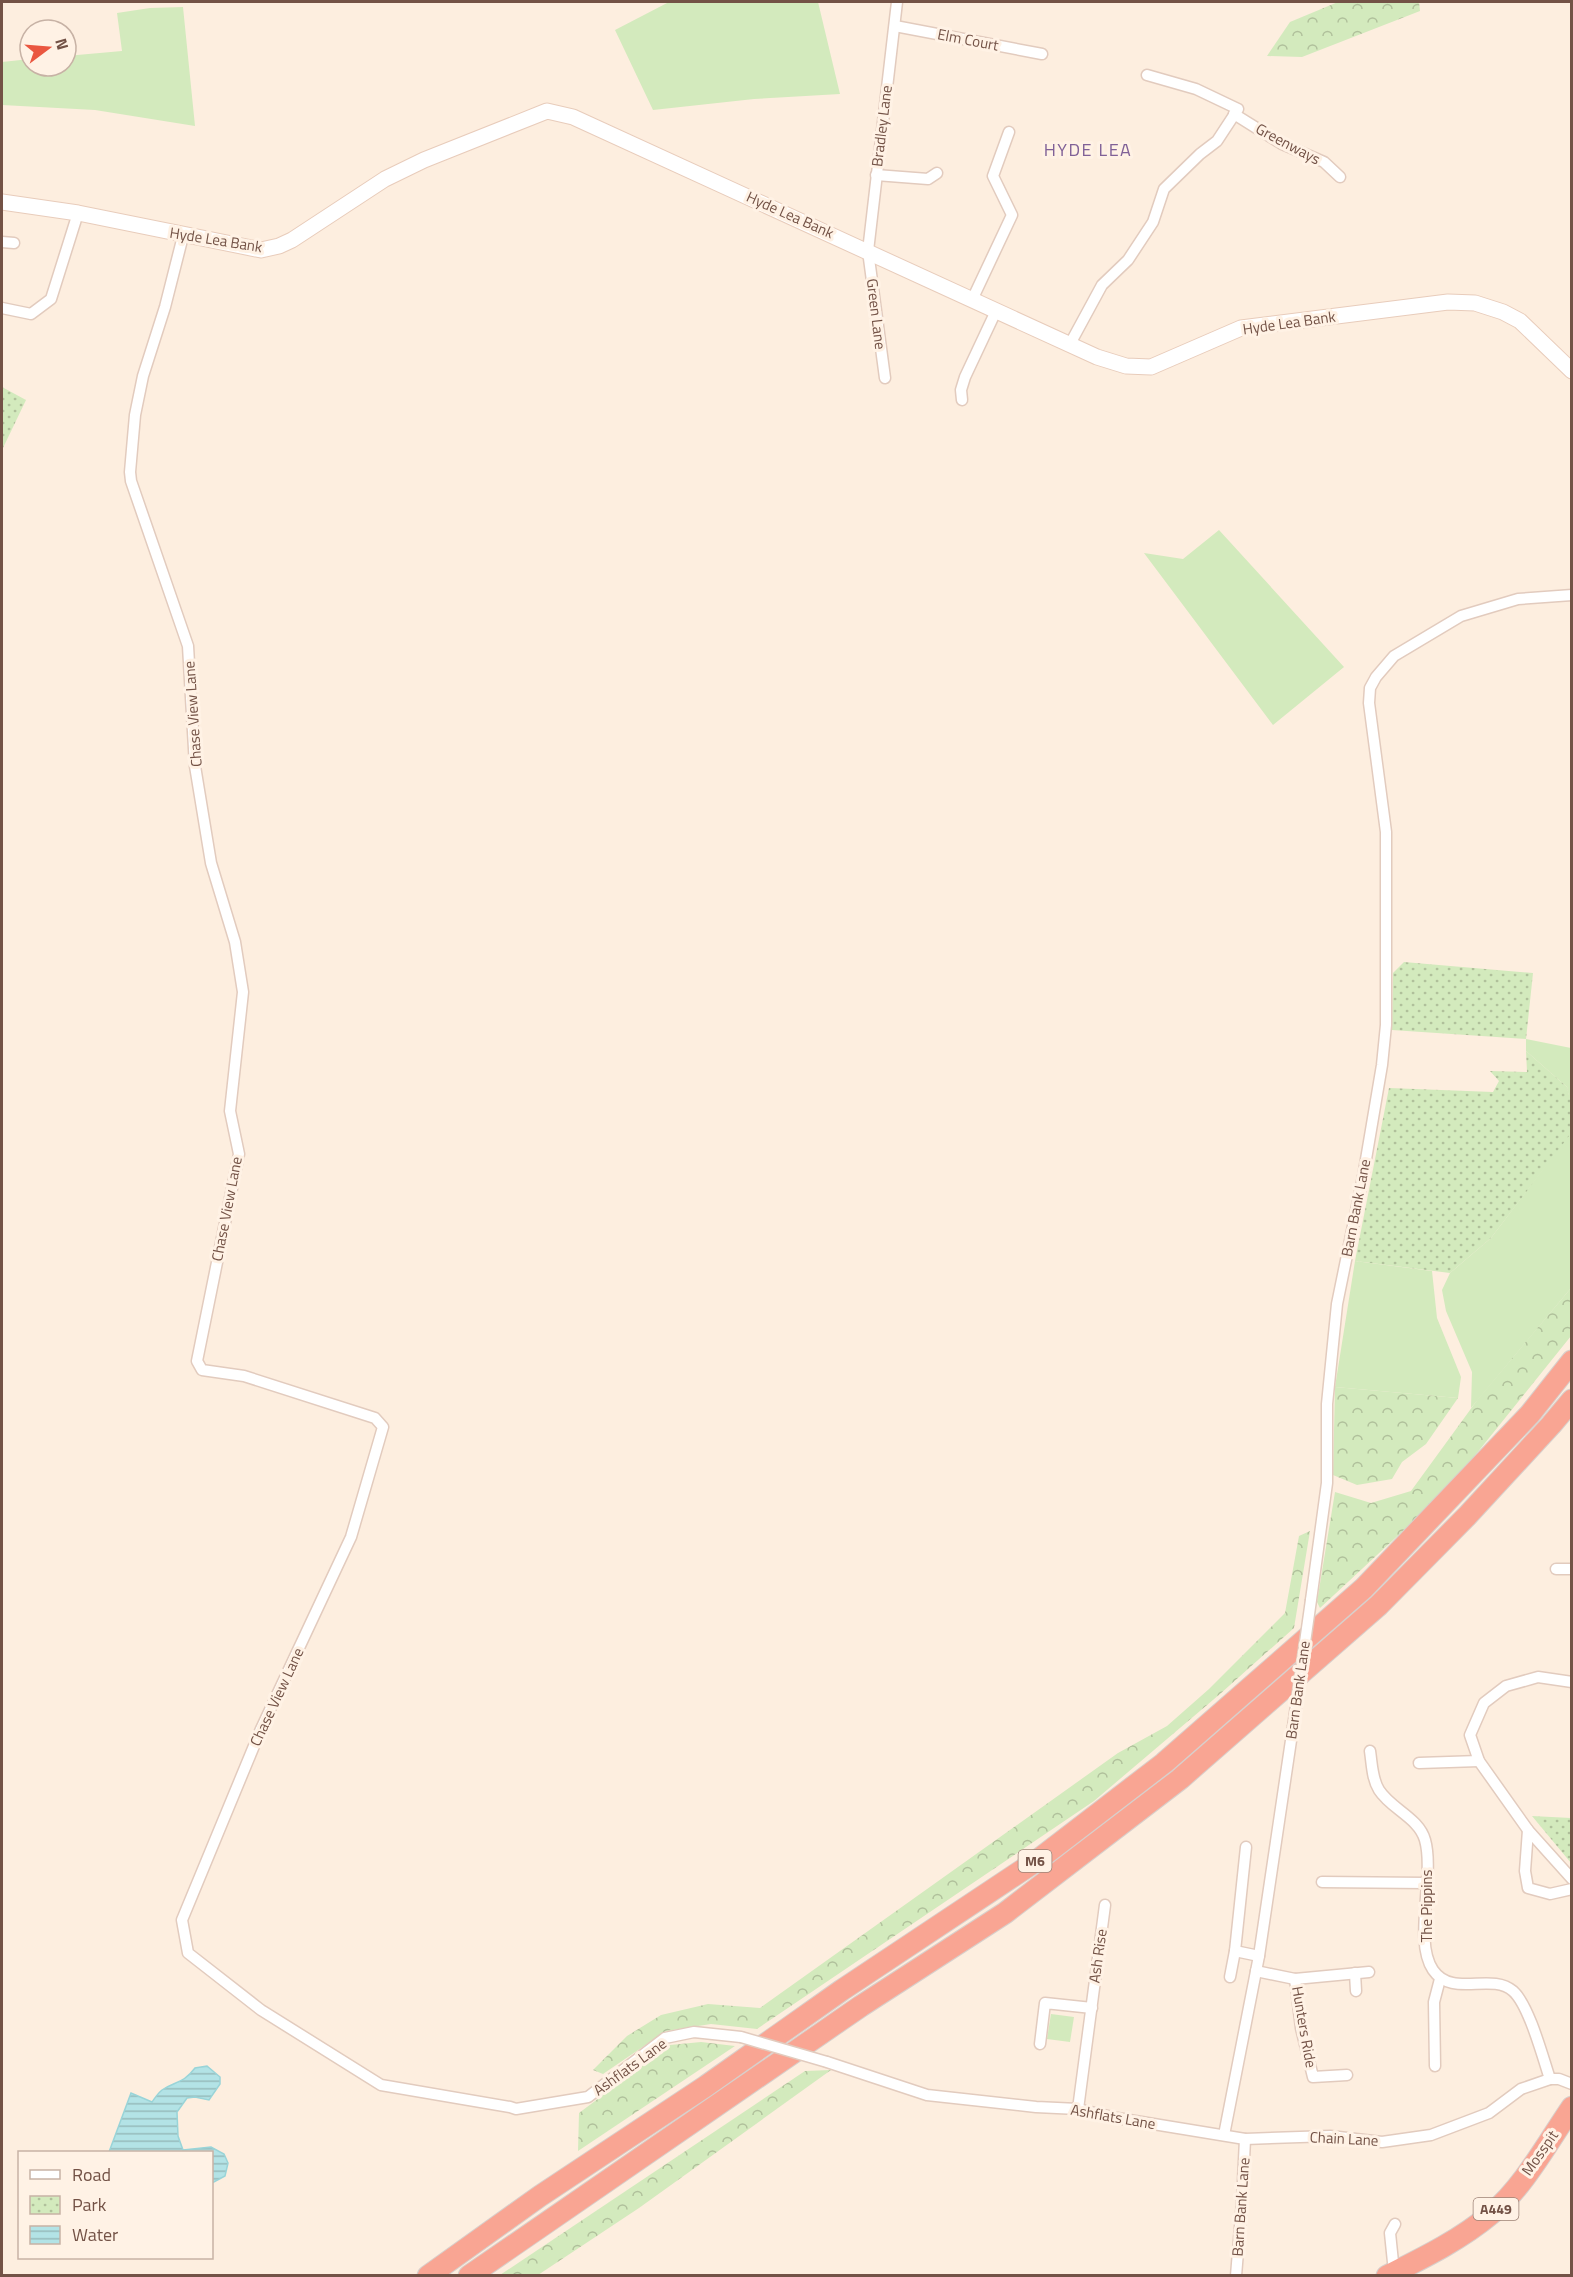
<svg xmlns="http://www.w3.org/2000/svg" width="1573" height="2277" viewBox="0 0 1573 2277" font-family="'Titillium Web',sans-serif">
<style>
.grass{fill:#d3eabd}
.forest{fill:url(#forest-crowns)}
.park{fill:url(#park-dots)}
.water{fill:url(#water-rules);stroke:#99d4d8;stroke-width:1.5}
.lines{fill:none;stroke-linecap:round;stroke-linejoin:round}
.street-casing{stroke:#e2cbbe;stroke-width:13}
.secondary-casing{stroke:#e8ccbb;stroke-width:17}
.highway-casing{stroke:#d8cfcb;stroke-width:23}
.street{stroke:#fff;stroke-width:10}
.secondary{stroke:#fff;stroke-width:15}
.highway{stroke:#f9a593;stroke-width:21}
.street-bridge-casing{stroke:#e2cbbe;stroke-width:13;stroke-linecap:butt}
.street-bridge{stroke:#fff;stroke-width:10}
.labels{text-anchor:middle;stroke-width:6;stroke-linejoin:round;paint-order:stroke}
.shield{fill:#fff2e5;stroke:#9d8276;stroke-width:1.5}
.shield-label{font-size:14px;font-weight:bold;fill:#735246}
.street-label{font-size:15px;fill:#735246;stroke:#fff2e5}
.quarter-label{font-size:18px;letter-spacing:1.5px;fill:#806197;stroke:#fff2e5}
</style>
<defs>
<pattern id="forest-crowns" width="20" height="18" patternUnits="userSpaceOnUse" patternTransform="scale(1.5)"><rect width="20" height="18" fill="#d3eabd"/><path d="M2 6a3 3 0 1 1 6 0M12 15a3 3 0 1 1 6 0" fill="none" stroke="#b0c09b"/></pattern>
<pattern id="park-dots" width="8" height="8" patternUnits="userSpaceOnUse" patternTransform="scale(1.5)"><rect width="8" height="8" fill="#d3eabd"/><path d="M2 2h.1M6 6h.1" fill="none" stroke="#b0c09b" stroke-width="1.8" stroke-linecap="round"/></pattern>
<pattern id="water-rules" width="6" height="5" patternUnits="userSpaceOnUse" patternTransform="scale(1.5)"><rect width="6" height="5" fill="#b3e3e6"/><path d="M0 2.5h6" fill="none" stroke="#96bbbc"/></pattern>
</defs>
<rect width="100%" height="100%" fill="#fdeedf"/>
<!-- grass -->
<g class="grass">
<polygon points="669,2 818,2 840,94 754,99 653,110 615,30"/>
<polygon points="183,7 195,126 95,110 2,105 2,62 30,59 30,66 66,66 66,56 122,51 117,13 150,8"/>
<polygon points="1219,530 1344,667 1273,725 1144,553 1183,559"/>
<polygon points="1526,1039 1571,1048 1571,1108 1567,1087 1526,1051"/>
<polygon points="1571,1114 1571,1288 1471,1408 1472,1372 1446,1311 1442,1290 1450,1273 1491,1238 1568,1136"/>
<polygon points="1355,1261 1432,1271 1437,1318 1461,1377 1458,1398 1335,1387"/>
<polygon points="1051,2014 1074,2017 1070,2042 1047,2039"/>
</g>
<!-- forest -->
<g class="forest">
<polygon points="1338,2 1419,2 1420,11 1302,57 1267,56 1290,22"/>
<polygon points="1571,1288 1571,1336 1448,1489 1320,1608 1317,1602 1335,1492 1371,1503 1411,1491 1478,1399"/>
<polygon points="1335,1387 1458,1398 1426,1444 1402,1462 1392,1479 1357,1485 1333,1475"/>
<polygon points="1310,1531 1294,1628 1220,1694 1094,1801 757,2029 711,2024 666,2031 603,2074 593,2070 627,2036 661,2015 708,2004 760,2008 1118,1753 1167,1726 1209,1689 1285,1613 1299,1536"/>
<polygon points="701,2042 735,2046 578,2151 579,2113 670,2045"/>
<polygon points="831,2070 639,2208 538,2275 500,2275 805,2071"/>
</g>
<!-- park -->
<g class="park">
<polygon points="2,387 26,400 2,450"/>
<polygon points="1404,962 1533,973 1526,1039 1392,1030 1393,973"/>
<polygon points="1526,1051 1567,1087 1572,1108 1569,1136 1491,1238 1450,1273 1355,1261 1389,1088 1493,1092 1499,1081 1490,1071 1527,1072"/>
<polygon points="1532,1816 1571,1818 1571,1864 1571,1863"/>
</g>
<!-- water -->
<path class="water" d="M207 2066 220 2077V2084L209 2100 195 2097 187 2098 177 2112 178 2136 183 2150 211 2147 224 2154 228 2163 225 2176 212 2183V2152H109L131 2093 152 2102C155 2098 158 2093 162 2090 175 2081 183 2084 195 2068Z"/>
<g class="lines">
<!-- street casing -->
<g class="street-casing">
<g id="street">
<polyline points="895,26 1042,54"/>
<polyline points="1234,114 1282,144 1324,162 1340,177"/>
<polyline points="876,175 928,179 937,173"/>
<polyline points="183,236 165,307 143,376 135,415 130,472 131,481 188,646 195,766 211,863 235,942 243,992 230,1111 239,1154 197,1361 202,1370 244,1376 375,1418 383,1427 351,1537 261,1729 182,1920 188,1953 261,2010 381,2085 510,2107 516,2109 588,2097 665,2038 694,2032 741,2037"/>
<polyline points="2,242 14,243"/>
<polyline points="972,300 1012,215 993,176 1009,132"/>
<polyline points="2,308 31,314 51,299 78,213"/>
<polyline points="1070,344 1102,285 1128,260 1153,222 1164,189 1200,154 1217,141 1238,109 1196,89 1147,75"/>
<polyline points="885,378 868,251 897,2"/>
<polyline points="962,400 961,390 965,377 996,311"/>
<polyline points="1556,1569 1572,1569"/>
<polyline points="1311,1600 1327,1483 1327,1404 1337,1304 1363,1177 1382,1065 1386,1025 1386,832 1369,703 1370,688 1376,677 1394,656 1461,616 1518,599 1572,595"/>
<polyline points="1572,1682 1538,1677 1506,1686 1484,1703 1470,1735 1479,1761 1528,1830 1572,1879"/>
<path d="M1370 1751C1372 1764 1372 1779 1379 1790 1391 1809 1419 1818 1425 1840 1435 1875 1413 1941 1433 1970 1452 1998 1491 1972 1513 1991 1529 2005 1543 2058 1550 2079"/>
<polyline points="1419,1763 1479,1761"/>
<polyline points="1528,1830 1525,1871 1528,1888 1550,1894 1572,1889"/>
<polyline points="1322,1882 1426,1883"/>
<polyline points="1235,1951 1259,1956"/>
<polyline points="1256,1971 1295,1979 1369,1972"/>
<polyline points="1355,1973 1356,1991"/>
<polyline points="1230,1977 1235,1951 1246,1847"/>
<polyline points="1295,1979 1301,2028 1313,2077 1347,2075"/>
<polyline points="1040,2044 1045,2003 1092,2008"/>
<polyline points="827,2062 927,2095 1036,2107 1078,2109 1117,2118 1245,2139 1330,2136 1382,2142 1431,2135 1489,2113 1521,2089 1550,2079 1559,2079 1572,2084"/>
<polyline points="1435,2066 1434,2002 1440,1979"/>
<polyline points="1078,2109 1105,1905"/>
<polyline points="1224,2135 1259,1956 1293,1727"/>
<polyline points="1394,2272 1390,2233 1395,2224"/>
<polyline points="1236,2276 1242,2202 1245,2139"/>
</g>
</g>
<!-- secondary casing -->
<g class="secondary-casing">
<polyline id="secondary" points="2,202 78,213 261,250 279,246 292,240 385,179 424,160 547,111 573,117 1097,357 1126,366 1151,367 1241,328 1448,302 1475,303 1503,312 1520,321 1572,371"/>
</g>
<!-- highway casing -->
<g class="highway-casing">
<g id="highway">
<polyline points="428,2276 540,2196 706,2086 842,1990 1039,1859 1164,1763 1364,1588 1530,1414 1572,1361"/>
<polyline points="469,2276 861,2006 1005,1913 1180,1779 1379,1605 1467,1516 1551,1425 1572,1400"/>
<path d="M1387 2276C1423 2258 1460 2240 1491 2214 1523 2188 1548 2142 1572 2107"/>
</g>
</g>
<!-- street -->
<use href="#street" class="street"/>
<!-- secondary -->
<use href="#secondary" class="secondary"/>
<!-- highway -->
<use href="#highway" class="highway"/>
<!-- street-bridge casing -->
<g class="street-bridge-casing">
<g id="street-bridge">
<polyline points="1293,1727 1311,1600"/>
<polyline points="741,2037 827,2062"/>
</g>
</g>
<!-- street-bridge -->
<use href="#street-bridge" class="street-bridge"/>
</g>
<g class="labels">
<!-- shield labels -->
<g class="shield">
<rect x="1018.5" y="1850" width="33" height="22" rx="4.5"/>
<rect x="1473.5" y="2198" width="45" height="22" rx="4.5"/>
</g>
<g class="shield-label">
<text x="1035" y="1866">M6</text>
<text x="1496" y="2214">A449</text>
</g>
<!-- street labels -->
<g class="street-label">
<text transform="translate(968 40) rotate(11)" y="5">Elm Court</text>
<text transform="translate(882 126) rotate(-83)" y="5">Bradley Lane</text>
<text transform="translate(1288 144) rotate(28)" y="5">Greenways</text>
<text transform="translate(790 215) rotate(24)" y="5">Hyde Lea Bank</text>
<text transform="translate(216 240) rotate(9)" y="5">Hyde Lea Bank</text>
<text transform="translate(876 314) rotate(83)" y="5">Green Lane</text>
<text transform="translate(1289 323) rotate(-8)" y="5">Hyde Lea Bank</text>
<text transform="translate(193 714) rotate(-94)" y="5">Chase View Lane</text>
<text transform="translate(1356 1208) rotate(-79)" y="5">Barn Bank Lane</text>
<text transform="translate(227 1209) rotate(-79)" y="5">Chase View Lane</text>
<text transform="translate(1298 1690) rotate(-82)" y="5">Barn Bank Lane</text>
<text transform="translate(277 1697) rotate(-65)" y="5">Chase View Lane</text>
<text transform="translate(1427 1906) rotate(-90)" y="5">The Pippins</text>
<text transform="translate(1098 1956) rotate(-82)" y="5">Ash Rise</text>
<text transform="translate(1304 2027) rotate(80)" y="5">Hunters Ride</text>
<text transform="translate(630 2067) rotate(-36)" y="5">Ashflats Lane</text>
<text transform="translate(1113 2117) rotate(10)" y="5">Ashflats Lane</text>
<text transform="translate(1344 2139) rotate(3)" y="5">Chain Lane</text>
<text transform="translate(1540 2153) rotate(-55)" y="5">Mosspit</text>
<text transform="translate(1241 2207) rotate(-86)" y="5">Barn Bank Lane</text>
</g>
<!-- quarter labels -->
<g class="quarter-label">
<text x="1088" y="156">HYDE LEA</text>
</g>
</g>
<!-- border -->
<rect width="1573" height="2277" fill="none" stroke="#735246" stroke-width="6"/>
<!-- legend -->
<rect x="18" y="2151" width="195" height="108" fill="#fff2e5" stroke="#c7b2a5" stroke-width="1.5"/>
<rect x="30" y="2170" width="30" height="9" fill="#ffffff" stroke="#c7b2a5" stroke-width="1.5"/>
<text x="72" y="2181" font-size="18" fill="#735246">Road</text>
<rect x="30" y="2196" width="30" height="18" fill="url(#park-dots)" stroke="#c7b2a5" stroke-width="1.5"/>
<text x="72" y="2211" font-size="18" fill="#735246">Park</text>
<rect x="30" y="2226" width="30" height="18" fill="url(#water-rules)" stroke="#c7b2a5" stroke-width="1.5"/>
<text x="72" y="2241" font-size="18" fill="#735246">Water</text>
<!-- north arrow -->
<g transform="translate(48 48) rotate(74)"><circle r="28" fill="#fff2e5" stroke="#c7b2a5" stroke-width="1.5"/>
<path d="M0-4.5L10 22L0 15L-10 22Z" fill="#ea5740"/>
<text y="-9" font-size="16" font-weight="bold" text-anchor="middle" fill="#735246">N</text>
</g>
</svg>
